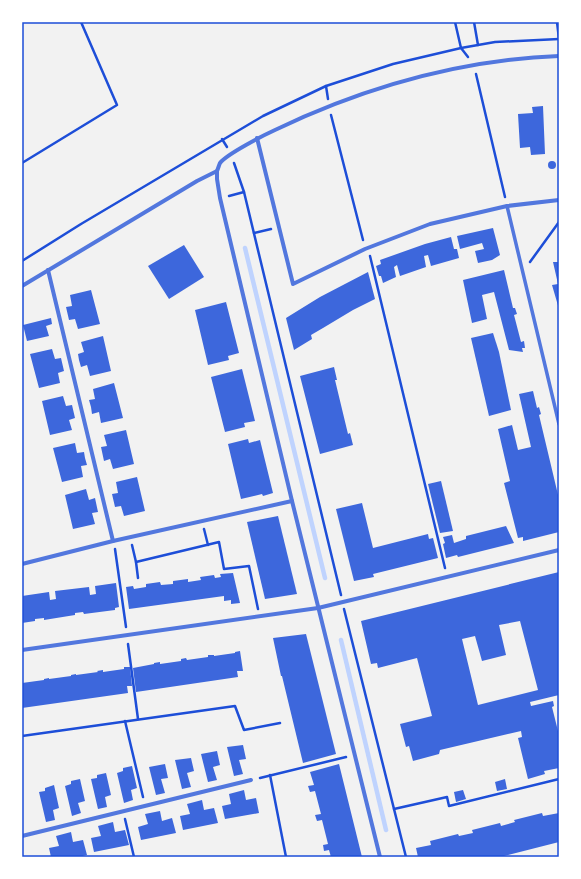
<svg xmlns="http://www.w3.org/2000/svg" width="581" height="879" viewBox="0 0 581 879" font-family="Karla,sans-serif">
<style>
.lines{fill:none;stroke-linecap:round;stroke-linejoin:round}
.stream{stroke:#bfd3fe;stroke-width:4.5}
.building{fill:#3d67dc;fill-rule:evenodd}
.path{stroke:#1d4ed8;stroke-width:2.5}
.pedestrian{stroke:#5277de;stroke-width:3.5}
.minor{stroke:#5277de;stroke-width:4}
.neatline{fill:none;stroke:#1d4ed8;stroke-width:1.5}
</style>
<rect width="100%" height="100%" fill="#f2f2f2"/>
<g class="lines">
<!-- stream -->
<g class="stream">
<polyline points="245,248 325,578"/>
<polyline points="341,640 386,830"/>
</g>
</g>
<!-- building -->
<g class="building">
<polygon points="543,106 545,154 531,155 530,147 520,148 518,114 533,113 532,107"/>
<circle cx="552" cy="165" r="4"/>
<polygon points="493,228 500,255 492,260 478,263 475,251 484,249 482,243 460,249 457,236"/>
<polygon points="451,237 454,249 457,249 459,258 431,266 428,255 424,256 426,267 400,276 397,265 394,267 396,277 383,283 381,276 379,276 376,266 381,264 380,260 425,244"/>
<polygon points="184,245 204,277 169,299 148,266"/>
<polygon points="553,262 559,262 559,309 552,285 558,284"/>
<polygon points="504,270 513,308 515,308 517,314 514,315 521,342 524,341 525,348 522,348 523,352 509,350 494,292 482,295 487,319 472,323 463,280"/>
<polygon points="368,272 375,299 353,310 323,328 311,335 312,339 294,350 286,318 320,297"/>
<polygon points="91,290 100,324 78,329 75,319 69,320 66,307 72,306 70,295"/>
<polygon points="226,302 239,353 228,356 229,360 208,365 195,310"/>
<polygon points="51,318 52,324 46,326 49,336 27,341 23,325"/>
<polygon points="493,333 499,352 511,410 489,416 471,338"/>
<polygon points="103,336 111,371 90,376 87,365 81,367 79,360 78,354 84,352 81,342"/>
<polygon points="52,349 55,359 61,358 64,371 58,373 60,383 39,388 30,354"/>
<polygon points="334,367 337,380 335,380 348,434 350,433 353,445 320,454 300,376"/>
<polygon points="242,369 255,421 244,423 245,427 225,432 211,377"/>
<polygon points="114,383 123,418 101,423 99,412 92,414 91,407 89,400 95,399 93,389"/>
<polygon points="533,391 537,408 539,407 541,414 539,415 559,499 559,532 523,541 523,537 518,538 504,483 510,481 498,429 512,425 518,450 531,447 519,394"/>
<polygon points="63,396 66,406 72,405 75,418 69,420 72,430 50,435 42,401"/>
<polygon points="126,430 134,464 113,469 110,459 104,461 101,447 107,446 104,435"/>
<polygon points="248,439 249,443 260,440 273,493 263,496 262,494 241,499 228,444"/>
<polygon points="75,443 77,453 84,452 85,458 87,465 81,466 83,477 62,482 53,448"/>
<polygon points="137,477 145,511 124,516 121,506 115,507 112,494 118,493 116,482"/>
<polygon points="441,481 453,531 440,533 428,484"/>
<polygon points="86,489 89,500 95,498 98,512 92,513 95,524 73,529 65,495"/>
<polygon points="362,503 373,548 428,534 429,539 433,538 438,558 373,574 374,577 354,581 336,509"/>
<polygon points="278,516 297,594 265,599 247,522"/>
<polygon points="506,526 514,543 458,557 457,555 446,558 443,544 445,543 443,537 452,535 454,543 466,539 466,536"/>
<path d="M559 572V695L530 702 531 706 553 701 554 706 552 707 559 735V768L544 771 545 774 528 779 518 738 522 737 521 731 440 750 439 754 413 761 409 746 406 747 400 724 432 716 417 658 378 668 377 663 371 664 361 621ZM520 621 538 690 478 705 462 639 475 636 482 661 506 655 499 625Z"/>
<polygon points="233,573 240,603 231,604 231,600 224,601 224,596 129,609 126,587 133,586 134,589 146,587 146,584 160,582 161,585 173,584 173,581 188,579 188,582 201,580 200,577 214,575 215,578 221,577 220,574"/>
<polygon points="116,583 119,607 115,608 115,610 84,614 83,612 75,613 75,615 44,620 44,618 35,619 35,621 22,623 22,596 49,592 50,600 56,599 55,591 89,587 90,595 96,594 95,586"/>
<polygon points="306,634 336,754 303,763 282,676 281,676 273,638"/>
<polygon points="240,651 243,671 237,671 238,677 136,692 133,668 154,664 154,663 160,662 160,664 181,661 181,659 186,658 187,660 208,657 208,655 214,655 214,656 235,653 235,652"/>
<polygon points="124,667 130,667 132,686 127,686 128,693 22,708 22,683 44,680 44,679 49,678 49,679 71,676 71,675 76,674 76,675 98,672 97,671 103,670 103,672 124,669"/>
<polygon points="243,745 246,759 239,760 243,774 234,776 227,747"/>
<polygon points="217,751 220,765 213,767 217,780 208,782 201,754"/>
<polygon points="191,758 194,771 187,773 191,787 182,789 175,760"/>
<polygon points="165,764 168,778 161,779 165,793 156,795 149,767"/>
<polygon points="339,764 362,857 331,857 329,850 324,851 323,845 328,844 322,820 317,821 315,815 321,814 315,791 310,792 308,786 314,785 310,772"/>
<polygon points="132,766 137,788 131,790 133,800 124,803 117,773 123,771 123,768"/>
<polygon points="106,773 111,795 105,797 107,807 98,809 91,779 97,778 97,775"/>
<polygon points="80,779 85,801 78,803 81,813 72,816 65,786 71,784 71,781"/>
<polygon points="505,779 507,789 497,791 495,782"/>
<polygon points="54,785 59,808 53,810 55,820 46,822 39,792 45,791 45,788"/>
<polygon points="244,790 246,800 256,798 259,813 225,819 222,806 231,804 229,794"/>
<polygon points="463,790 466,799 456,802 454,792"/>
<polygon points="202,800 204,810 214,808 218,823 183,830 180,816 190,814 187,804"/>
<polygon points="160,811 162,821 172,818 176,833 141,840 138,827 148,824 145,814"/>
<polygon points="542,813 543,816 559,813 559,842 500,857 418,857 416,848 431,845 430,841 458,834 459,836 473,833 472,830 500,823 501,826 515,822 514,820"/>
<polygon points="113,822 115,832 125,830 129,845 94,852 91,838 101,836 98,826"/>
<polygon points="71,832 73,842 83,840 87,855 78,857 51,857 49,848 59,846 56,836"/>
</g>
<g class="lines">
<!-- path -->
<g class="path">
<polyline points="455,22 461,48 468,57"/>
<polyline points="474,22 478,45"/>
<polyline points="557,22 559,39"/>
<polyline points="476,74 505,197"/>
<polyline points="326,86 328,99"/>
<polyline points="331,115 363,240"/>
<polyline points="222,139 227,147"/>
<polyline points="22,163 117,105 81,22"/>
<polyline points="234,163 244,192 341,595"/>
<polyline points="229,196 244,192"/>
<polyline points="254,233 271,229"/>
<polyline points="370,256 445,568"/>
<polyline points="22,261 81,224 263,116 326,86 393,64 461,48 495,42 559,39"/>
<polyline points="530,262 559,222"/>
<polyline points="204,529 208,545"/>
<polyline points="132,545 136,562"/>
<polyline points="115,549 126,627"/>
<polyline points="138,578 136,562 219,542 224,569 249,566 258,609"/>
<polyline points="344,609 406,857"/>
<polyline points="128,644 138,719"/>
<polyline points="125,721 143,797"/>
<polyline points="22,736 235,706 244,730 280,723"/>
<polyline points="270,775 286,857"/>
<polyline points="260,778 346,757"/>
<polyline points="394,809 447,797 449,806 559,779"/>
<polyline points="125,819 134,857"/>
</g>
<!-- pedestrian -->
<polyline class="pedestrian" points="507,206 559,424"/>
<!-- minor -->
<g class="minor">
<polyline points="257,138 293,284 365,249 430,224 507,206 559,200"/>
<polyline points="217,171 217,179 220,198 292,501 380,857"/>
<polyline points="48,270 113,541"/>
<path d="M22 286 197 181 217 171C218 169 219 165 220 163 227 154 264 135 275 130 365 87 459 60 559 56"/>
<polyline points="22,564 113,541 292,501"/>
<polyline points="22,650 318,608 559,550"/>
<polyline points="22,836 251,780"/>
</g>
</g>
<!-- border -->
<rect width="581" height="879" fill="none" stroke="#ffffff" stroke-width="46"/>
<rect x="23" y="23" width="535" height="833" class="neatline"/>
</svg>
